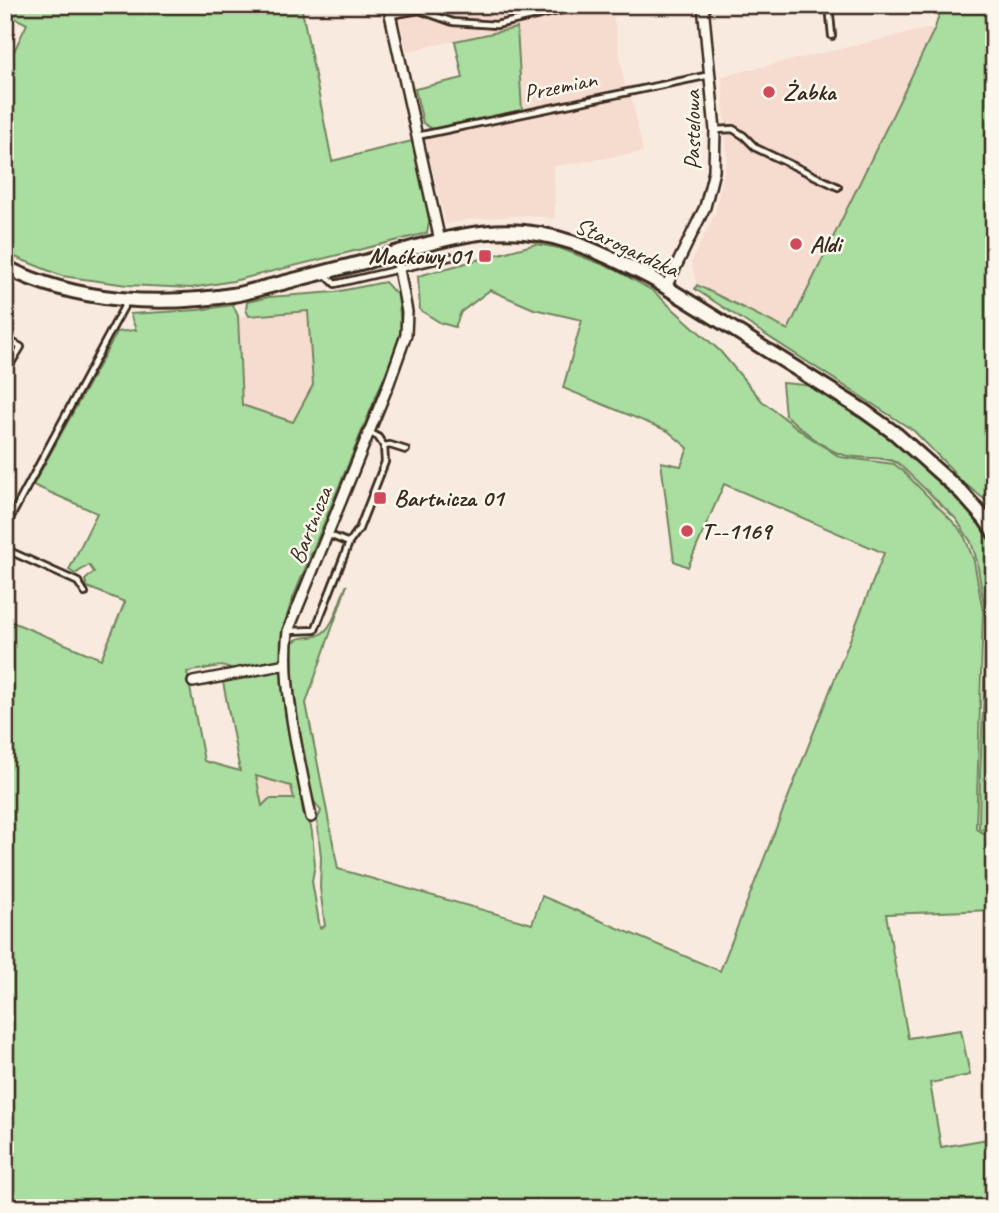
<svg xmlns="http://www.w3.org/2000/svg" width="999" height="1213" viewBox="0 0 999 1213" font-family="Caveat,sans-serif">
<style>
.built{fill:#f6dbcf}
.green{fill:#a9dea0;stroke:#72845f;stroke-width:2;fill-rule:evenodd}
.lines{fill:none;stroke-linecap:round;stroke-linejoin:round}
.service-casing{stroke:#3b2a1e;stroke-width:10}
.minor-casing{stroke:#3b2a1e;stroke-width:14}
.secondary-casing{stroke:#3b2a1e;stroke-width:18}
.service{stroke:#fbf7ec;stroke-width:4.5}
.minor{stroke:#fbf7ec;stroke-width:9}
.secondary{stroke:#fbf7ec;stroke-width:12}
.poi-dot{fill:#d1495b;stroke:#fbf7ec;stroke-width:2.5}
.labels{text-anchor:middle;stroke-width:5;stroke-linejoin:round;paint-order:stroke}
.street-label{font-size:24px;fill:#3b2a1e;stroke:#fbf7ec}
.poi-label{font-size:24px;font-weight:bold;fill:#3b2a1e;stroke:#fbf7ec;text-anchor:start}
</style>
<rect width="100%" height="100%" fill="#f9eadf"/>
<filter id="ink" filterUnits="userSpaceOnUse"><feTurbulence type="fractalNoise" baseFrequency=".0143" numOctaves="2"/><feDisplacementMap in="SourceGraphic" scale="14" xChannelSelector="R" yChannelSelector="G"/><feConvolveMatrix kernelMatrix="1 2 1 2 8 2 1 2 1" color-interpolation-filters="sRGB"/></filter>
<g filter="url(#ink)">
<!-- built -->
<g class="built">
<polygon points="397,5 623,5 612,8 625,87 522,111 517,28 407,51"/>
<polygon points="935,27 787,330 697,285 691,262 715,214 727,158 722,76"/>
<polygon points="631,95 643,152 554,166 555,219 528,215 473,219 446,224 425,138"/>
<polygon points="308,311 313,385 294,423 242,405 236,317"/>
<polygon points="255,776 291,785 294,799 262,807"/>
</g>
<!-- green -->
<g class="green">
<polygon points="5,5 301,5 332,161 412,141 430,217 427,233 233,281 191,288 127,285 62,276 5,253 5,70 27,24 5,13"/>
<polygon points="942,5 994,5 994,507 954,475 955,473 914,431 695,289 697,285 788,330 935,28"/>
<polygon points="517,28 522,111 432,129 423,123 415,89 463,78 455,41"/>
<path d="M536 244 559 248 612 268 653 291 720 351 762 401 805 434 840 457 894 464 903 471 958 527 965 538 974 561 983 612 976 829 993 838 994 910 886 914 908 1038 961 1030 970 1075 930 1083 941 1147 994 1138V1208H5V619L101 659 125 602 87 587 85 580 94 572 89 565 75 574 69 570 97 513 33 485 117 332 136 330 130 314 198 310 233 305 238 316 242 405 293 422 313 385 308 311 249 316 246 310 247 302 269 297 335 292 385 282 395 293H398L401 328 397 346 291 603 284 626 281 661 243 670 220 666 187 672 204 761 240 771 223 682 278 668 282 670 303 812 310 823 312 832 315 865 312 881 320 928 325 926 320 888 321 857 317 820 321 811 313 800 294 710 292 643C300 635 309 639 319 635 335 628 339 599 347 585L306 703 338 869 532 924 542 896 720 971 884 553 724 484 688 567 674 561 661 462 681 466 688 448 668 431 563 388 582 320 534 309 490 290 461 312 455 327 441 323 420 310 418 276ZM256 776 291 786 294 799H269L262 806Z"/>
<path d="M782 383C791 384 801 384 809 386 819 388 829 397 837 402 889 435 968 493 994 549V723L990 794 994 834 979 828 980 775 987 624 977 561 971 542 956 519 898 463C881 455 861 460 844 455 822 449 802 428 785 415Z"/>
</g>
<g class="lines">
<!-- service casing -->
<g class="service-casing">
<g id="service">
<polyline points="829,5 832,36"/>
<polyline points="391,15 419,10 453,22 496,25 584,5"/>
<polyline points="716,130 733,129 744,136 756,148 838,187"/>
<polyline points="417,136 710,75"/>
<polyline points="324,273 335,284 451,257"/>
<polyline points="5,338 21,347 5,373"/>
<polyline points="384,446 390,445 406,450"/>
<polyline points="5,528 127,301"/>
<polyline points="327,534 349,543"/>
<polyline points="5,549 78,582 85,593"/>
<polyline points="289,631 315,630 349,543 359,529 385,462 384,446 378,437 369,432"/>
</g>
</g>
<!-- minor casing -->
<g class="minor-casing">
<g id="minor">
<polyline points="388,5 440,241"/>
<polyline points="666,287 705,207 714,171 715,130 703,5"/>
<polyline points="193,682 286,664"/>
<path d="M311 817C300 763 281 685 288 631L389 383 406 335 407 312 396 253"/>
</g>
</g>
<!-- secondary casing -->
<g class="secondary-casing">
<path id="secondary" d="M5 267C77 303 161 307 239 294 282 283 325 272 368 261 417 247 472 227 524 232 570 236 612 258 653 279L864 411 896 434 961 492 985 519 994 533"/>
</g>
<!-- service -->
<use href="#service" class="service"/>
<!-- minor -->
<use href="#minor" class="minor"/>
<!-- secondary -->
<use href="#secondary" class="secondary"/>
</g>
</g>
<!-- markers -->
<g class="poi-dot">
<circle cx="769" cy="92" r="7"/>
<circle cx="796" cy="244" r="7"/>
<rect x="478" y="249" width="14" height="14" rx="3.5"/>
<rect x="373" y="491" width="14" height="14" rx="3.5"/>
<circle cx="687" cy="531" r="7"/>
</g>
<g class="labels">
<!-- street labels -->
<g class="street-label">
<text transform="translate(560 86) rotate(-12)" y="8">Przemian</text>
<text transform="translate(692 130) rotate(-90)" y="8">Pastelowa</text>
<text transform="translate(627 247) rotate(25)" y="8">Starogardzka</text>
<text transform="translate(310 525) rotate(-68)" y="8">Bartnicza</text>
</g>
<!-- poi labels -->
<g class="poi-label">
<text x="783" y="100">Żabka</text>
<text x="810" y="252">Aldi</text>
<text x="471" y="264" text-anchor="end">Maćkowy 01</text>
<text x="394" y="506">Bartnicza 01</text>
<text x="701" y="539">T--1169</text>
</g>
</g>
<!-- margin -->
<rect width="999" height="1213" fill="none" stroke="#fbf7ec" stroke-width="28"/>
<rect x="14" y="14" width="971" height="1185" fill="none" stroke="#3b2a1e" stroke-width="2.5" filter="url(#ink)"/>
</svg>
